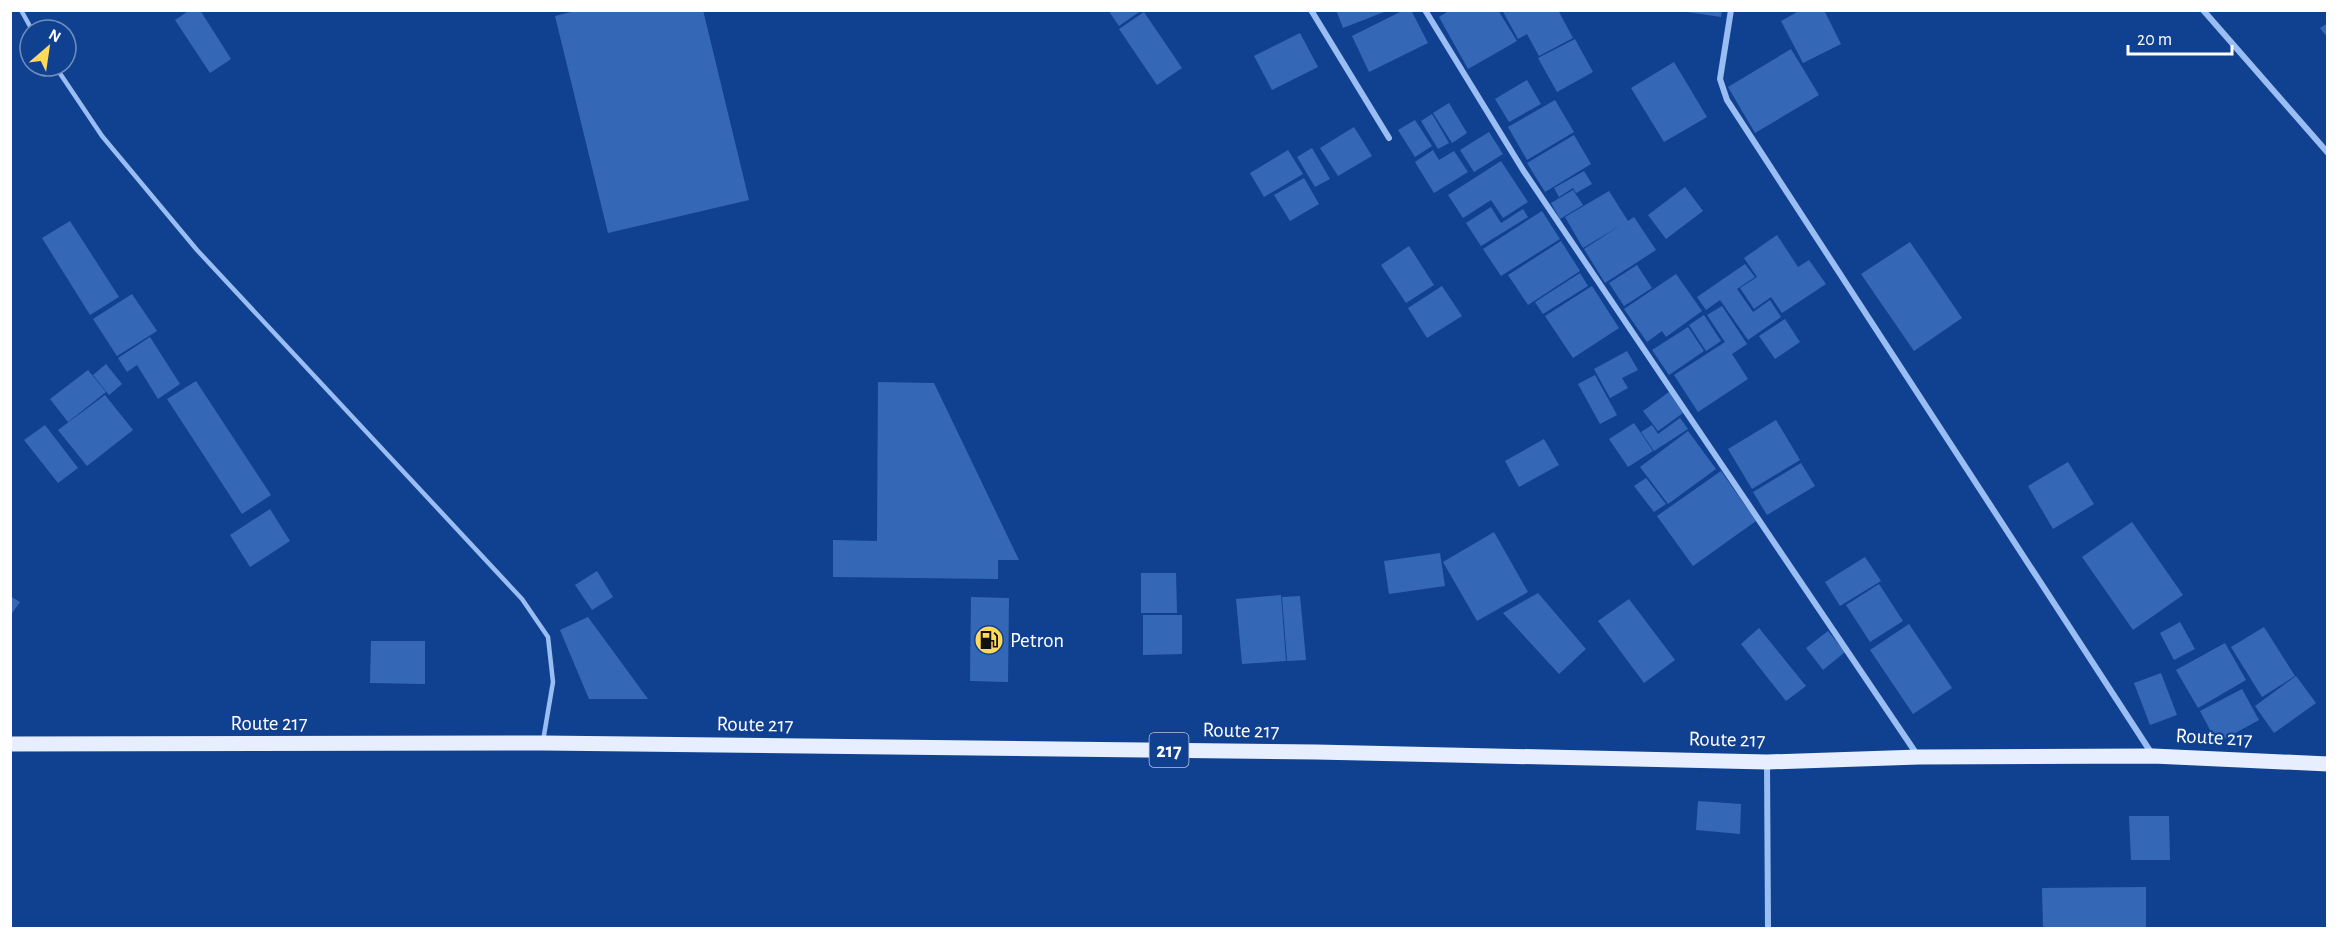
<svg xmlns="http://www.w3.org/2000/svg" width="2338" height="939" viewBox="0 0 2338 939" font-family="'Alegreya Sans',sans-serif">
<style>
.building{fill:#3468b7}
.lines{fill:none;stroke-linecap:round;stroke-linejoin:round}
.service{stroke:#9abef3;stroke-width:4.5}
.minor{stroke:#9abef3;stroke-width:6}
.primary{stroke:#e6eeff;stroke-width:15}
.labels{text-anchor:middle;stroke-width:4.5;stroke-linejoin:round;paint-order:stroke}
.shield{fill:#104190;stroke:#b7c6de;stroke-width:1.5}
.shield-label{font-size:20px;font-weight:bold;fill:#fff}
.poi-label{font-size:21px;fill:#fff;stroke:#104190;text-anchor:start}
.street-label{font-size:21px;fill:#fff;stroke:#104190}
</style>
<rect width="100%" height="100%" fill="#104190"/>
<!-- building -->
<g class="building">
<polygon points="190,10 200,10 231,59 210,73 175,20"/>
<polygon points="579,10 703,10 749,200 608,233 555,16"/>
<polygon points="1108,10 1142,10 1119,26"/>
<polygon points="1336,10 1384,10 1384,12 1343,28"/>
<polygon points="1404,10 1411,10 1428,43 1369,72 1352,36"/>
<polygon points="1450,10 1498,10 1517,41 1468,69 1439,17"/>
<polygon points="1502,10 1558,10 1573,38 1539,56 1527,34 1518,39"/>
<polygon points="1674,10 1722,10 1721,17"/>
<polygon points="1801,10 1824,10 1841,44 1803,63 1781,21"/>
<polygon points="1144,12 1182,68 1157,85 1119,29"/>
<polygon points="2328,23 2328,38 2320,28"/>
<polygon points="1300,33 1318,67 1272,90 1254,56"/>
<polygon points="1575,39 1593,72 1557,92 1538,58"/>
<polygon points="1791,49 1819,95 1755,133 1728,87"/>
<polygon points="1674,62 1707,117 1664,142 1631,88"/>
<polygon points="1527,80 1541,104 1509,122 1495,99"/>
<polygon points="1555,100 1574,132 1527,160 1508,127"/>
<polygon points="1449,103 1467,133 1452,143 1433,113"/>
<polygon points="1432,114 1449,143 1438,149 1421,121"/>
<polygon points="1415,120 1432,146 1415,157 1398,130"/>
<polygon points="1354,127 1372,156 1338,176 1320,148"/>
<polygon points="1489,132 1503,154 1474,172 1460,150"/>
<polygon points="1574,135 1591,164 1545,192 1527,163"/>
<polygon points="1312,148 1330,179 1315,187 1297,157"/>
<polygon points="1288,150 1303,174 1264,197 1250,173"/>
<polygon points="1433,150 1439,160 1454,151 1468,172 1434,193 1415,162"/>
<polygon points="1501,161 1528,202 1503,218 1491,200 1463,218 1448,195"/>
<polygon points="1584,171 1592,184 1576,193 1573,188 1559,197 1554,188"/>
<polygon points="1304,178 1319,204 1290,221 1274,195"/>
<polygon points="1685,187 1703,211 1666,239 1648,215"/>
<polygon points="1573,190 1583,205 1560,219 1551,203"/>
<polygon points="1609,191 1628,221 1634,217 1656,250 1605,283 1584,249 1621,225 1583,248 1565,217"/>
<polygon points="1491,207 1501,223 1523,209 1528,217 1481,246 1466,223"/>
<polygon points="1542,211 1560,239 1501,276 1483,249"/>
<polygon points="70,221 119,297 90,315 42,238"/>
<polygon points="1777,235 1798,267 1809,260 1826,284 1782,313 1771,297 1754,309 1740,288 1757,277 1744,258"/>
<polygon points="1561,241 1580,271 1528,305 1508,275"/>
<polygon points="1910,242 1962,318 1914,351 1861,274"/>
<polygon points="1409,246 1434,285 1406,303 1381,265"/>
<polygon points="1745,264 1755,277 1737,289 1753,312 1770,300 1781,317 1748,340 1720,300 1706,310 1697,297"/>
<polygon points="1637,265 1652,288 1624,306 1609,283"/>
<polygon points="1580,273 1588,286 1543,314 1535,302"/>
<polygon points="1676,274 1702,311 1666,337 1662,331 1647,342 1624,309"/>
<polygon points="1442,286 1462,316 1427,338 1408,308"/>
<polygon points="1592,286 1619,328 1573,358 1545,316"/>
<polygon points="132,294 157,331 117,356 93,319"/>
<polygon points="1722,306 1747,344 1732,354 1748,379 1698,412 1674,375 1725,342 1707,315"/>
<polygon points="1704,315 1721,341 1706,351 1689,325"/>
<polygon points="1785,319 1800,342 1775,359 1759,336"/>
<polygon points="1688,327 1704,351 1669,375 1652,350"/>
<polygon points="150,337 180,384 158,399 137,365 127,372 118,358"/>
<polygon points="1627,351 1638,370 1622,378 1628,388 1610,398 1594,369"/>
<polygon points="106,364 122,384 109,395 93,375"/>
<polygon points="88,370 106,392 68,422 50,399"/>
<polygon points="1595,375 1617,415 1600,424 1578,384"/>
<polygon points="196,381 271,495 242,514 167,399"/>
<polygon points="878,382 934,383 1019,560 998,560 998,579 833,577 833,540 877,541"/>
<polygon points="1669,392 1683,413 1658,431 1643,411"/>
<polygon points="105,395 133,430 87,466 58,430"/>
<polygon points="1680,418 1688,429 1654,451 1641,432 1652,425 1658,434"/>
<polygon points="1776,420 1800,460 1752,489 1728,449"/>
<polygon points="1634,423 1653,451 1628,467 1609,439"/>
<polygon points="45,425 78,468 58,483 24,440"/>
<polygon points="1688,431 1716,469 1668,504 1640,467"/>
<polygon points="1544,439 1559,465 1519,487 1505,461"/>
<polygon points="2068,462 2094,504 2053,529 2028,486"/>
<polygon points="1801,463 1815,486 1767,515 1753,492"/>
<polygon points="1721,471 1756,521 1693,566 1657,516"/>
<polygon points="1646,478 1666,504 1654,512 1634,486"/>
<polygon points="270,509 290,541 250,567 230,535"/>
<polygon points="2132,522 2183,595 2133,630 2082,557"/>
<polygon points="1494,532 1528,592 1477,621 1443,562"/>
<polygon points="1440,553 1445,586 1389,594 1384,561"/>
<polygon points="1865,557 1881,581 1840,606 1825,582"/>
<polygon points="597,571 613,597 592,610 575,585"/>
<polygon points="1141,573 1176,573 1177,613 1141,613"/>
<polygon points="1879,584 1903,621 1870,642 1846,605"/>
<polygon points="1538,593 1586,649 1559,674 1503,613"/>
<polygon points="1281,595 1286,661 1242,664 1236,599"/>
<polygon points="10,596 20,602 10,616"/>
<polygon points="1300,596 1306,660 1287,661 1282,597"/>
<polygon points="971,597 1009,598 1008,682 970,681"/>
<polygon points="1629,599 1675,660 1644,683 1598,621"/>
<polygon points="1143,615 1182,615 1182,654 1143,655"/>
<polygon points="588,617 648,699 589,699 560,630"/>
<polygon points="2180,622 2195,649 2174,660 2160,633"/>
<polygon points="1909,624 1952,688 1913,714 1870,650"/>
<polygon points="2264,627 2295,676 2262,697 2231,647"/>
<polygon points="1759,628 1806,686 1786,701 1741,644"/>
<polygon points="1828,631 1845,652 1823,670 1806,648"/>
<polygon points="371,641 425,641 425,684 370,683"/>
<polygon points="2225,643 2246,680 2198,708 2176,670"/>
<polygon points="2161,673 2177,715 2150,725 2134,683"/>
<polygon points="2296,676 2316,703 2274,733 2255,706"/>
<polygon points="2242,689 2259,720 2217,743 2200,711"/>
<polygon points="1698,801 1741,804 1740,834 1696,830"/>
<polygon points="2129,816 2169,816 2170,860 2131,860"/>
<polygon points="2146,887 2146,928 2043,928 2042,888"/>
</g>
<g class="lines">
<!-- service -->
<g class="service">
<polyline points="21,10 32,30"/>
<polyline points="55,66 102,136 197,250 522,599 548,637 553,682 543,741"/>
</g>
<!-- minor -->
<g class="minor">
<polyline points="1311,10 1389,138"/>
<polyline points="1425,10 1523,170 1918,756"/>
<polyline points="1731,10 1720,79 1727,100 2152,754"/>
<polyline points="2203,10 2328,153"/>
<polyline points="1767,762 1768,928"/>
</g>
<!-- primary -->
<polyline class="primary" points="10,744 543,743 1316,752 1767,762 1919,757 2153,756 2328,764"/>
</g>
<!-- icons -->
<defs>
<g id="fuel-disc" transform="scale(1.5)"><circle r="9.5" fill="#ffd85c" stroke="#104190"/><path d="M-5.5-6h7V0h2V4h1.3V-2.5L3-4.5l.8-.8L6-3V5H2.5V1h-1V6h-7ZM-4.2-4.7v3.2H.2V-4.7Z" fill="#111"/></g>
</defs>
<g fill-rule="evenodd">
<use href="#fuel-disc" x="989" y="640"/>
</g>
<g class="labels">
<!-- shield labels -->
<rect class="shield" x="1149.5" y="733" width="39" height="34" rx="4.5"/>
<g class="shield-label">
<text x="1169" y="757">217</text>
</g>
<!-- poi labels -->
<g class="poi-label">
<text x="1010" y="647">Petron</text>
</g>
<!-- street labels -->
<g class="street-label">
<text x="269" y="730">Route 217</text>
<text transform="translate(755 724) rotate(1)" y="7">Route 217</text>
<text transform="translate(1241 730) rotate(1)" y="7">Route 217</text>
<text transform="translate(2214 737) rotate(3)" y="7">Route 217</text>
<text transform="translate(1727 739) rotate(1)" y="7">Route 217</text>
</g>
</g>
<!-- border -->
<rect width="2338" height="939" fill="none" stroke="#ffffff" stroke-width="24"/>
<!-- north arrow -->
<g transform="translate(48 48) rotate(29)"><circle r="28" fill="#104190" stroke="#708dbc" stroke-width="1.5"/>
<path d="M0-4.5L10 22L0 15L-10 22Z" fill="#ffd85c"/>
<text y="-9" font-size="16" font-weight="bold" text-anchor="middle" fill="#ffffff">N</text>
</g>
<!-- scale -->
<path d="M2128 45v9h104v-9" fill="none" stroke="#ffffff" stroke-width="3"/>
<text x="2137" y="45" font-size="18" fill="#ffffff" stroke="#104190" stroke-width="4.5" paint-order="stroke">20 m</text>
</svg>
